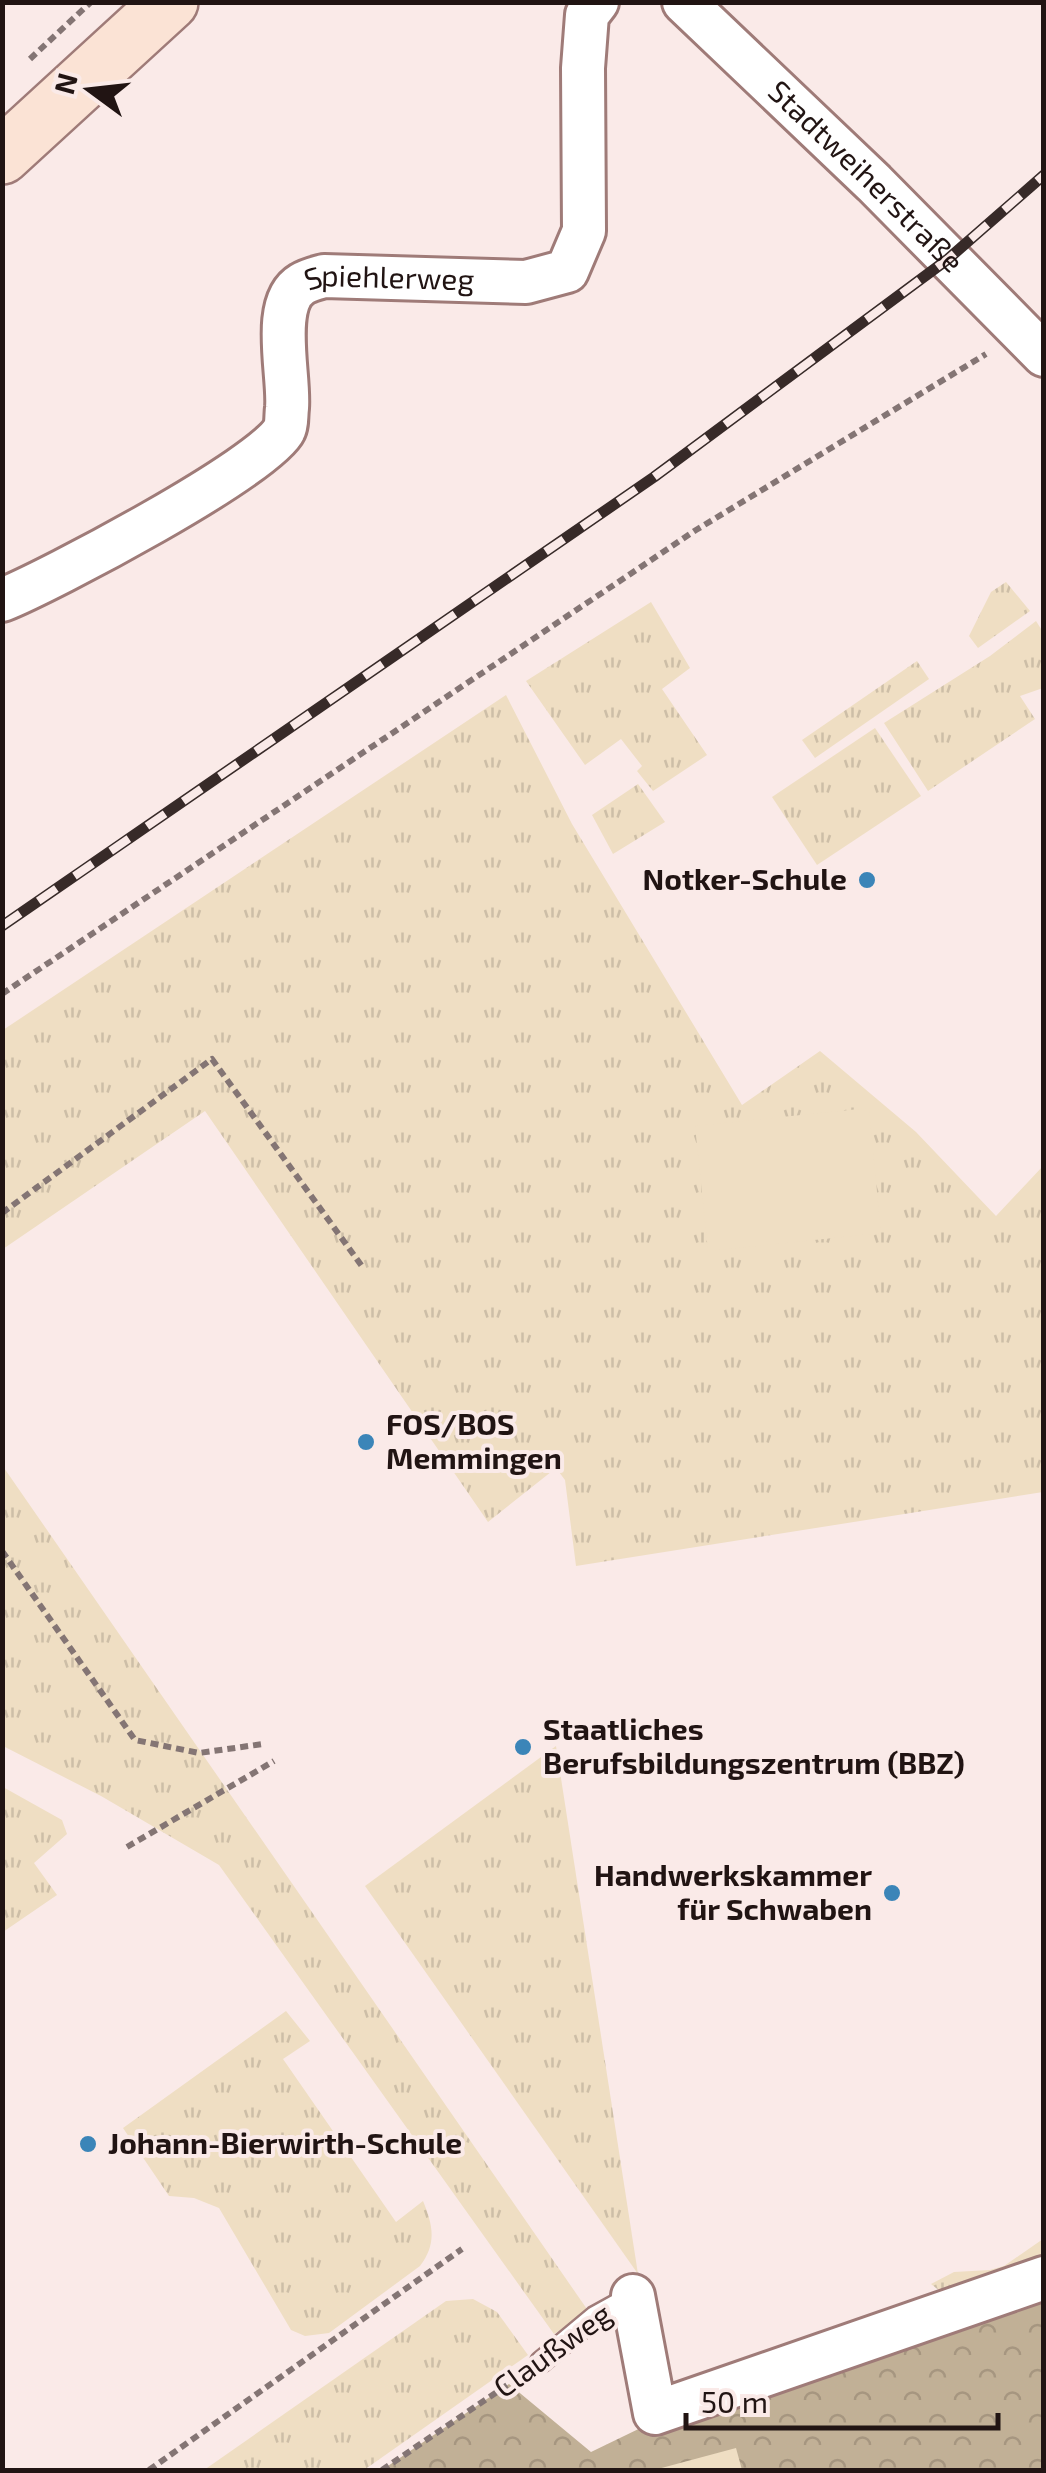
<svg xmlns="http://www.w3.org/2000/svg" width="1046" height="2473" viewBox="0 0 1046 2473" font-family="'Exo 2',sans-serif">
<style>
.grass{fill:url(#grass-tufts)}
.forest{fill:url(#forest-crowns)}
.green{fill:#efdec3}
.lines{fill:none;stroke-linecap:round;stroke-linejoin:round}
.lane-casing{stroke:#9f7b78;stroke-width:25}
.street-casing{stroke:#9f7b78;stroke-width:48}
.secondary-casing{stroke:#9f7b78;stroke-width:60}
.path{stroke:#847574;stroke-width:6;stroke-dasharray:8 5;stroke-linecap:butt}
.lane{stroke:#fff;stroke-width:20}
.street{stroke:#fff;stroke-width:42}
.secondary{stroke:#fbe3d5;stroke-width:55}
.rail-casing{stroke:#372a28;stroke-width:11}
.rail{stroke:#faeae8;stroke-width:8;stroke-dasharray:22;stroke-linecap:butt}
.poi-dot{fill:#3b85b8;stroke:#faeae8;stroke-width:4}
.labels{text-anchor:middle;stroke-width:8;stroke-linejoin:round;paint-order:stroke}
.street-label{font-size:30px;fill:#211413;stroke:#faeae8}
.poi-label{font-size:30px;font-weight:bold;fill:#211413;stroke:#faeae8;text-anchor:start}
</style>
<defs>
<pattern id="grass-tufts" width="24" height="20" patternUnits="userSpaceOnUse" patternTransform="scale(2.5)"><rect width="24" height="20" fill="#efdec3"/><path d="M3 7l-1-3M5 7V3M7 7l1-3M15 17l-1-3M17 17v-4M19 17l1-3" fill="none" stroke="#cdbea7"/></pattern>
<pattern id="forest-crowns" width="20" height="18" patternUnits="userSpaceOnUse" patternTransform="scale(2.5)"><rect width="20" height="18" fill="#c1b096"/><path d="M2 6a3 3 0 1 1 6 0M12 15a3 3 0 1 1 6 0" fill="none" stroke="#a69680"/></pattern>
</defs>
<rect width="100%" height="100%" fill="#faeae8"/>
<!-- grass -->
<g class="grass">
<polygon points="1006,582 1030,611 978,648 969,636 991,592"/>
<polygon points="651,602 690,668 662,689 707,755 653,791 637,771 642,766 621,739 585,765 526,681"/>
<polygon points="1036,621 1043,632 1043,688 1020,696 1035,719 928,791 884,723 990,656"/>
<polygon points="917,661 929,679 815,758 802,740"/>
<polygon points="506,695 572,824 742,1105 820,1051 916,1132 996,1216 1043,1166 1043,1492 576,1566 565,1480 556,1468 488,1522 205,1111 3,1249 3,1030"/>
<polygon points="875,728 921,796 817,865 772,797"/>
<polygon points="638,784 665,822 613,854 592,815"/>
<polygon points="2,1465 589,2312 554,2334 219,1865 101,1796 3,1746"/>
<polygon points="556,1746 638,2274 365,1886"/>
<polygon points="3,1787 62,1820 67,1834 34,1863 57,1895 3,1932"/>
<path d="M286 2011 310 2041 283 2059 396 2222 423 2201C433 2225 437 2244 420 2266L329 2333 305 2336 291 2330 219 2208 194 2198 169 2196 123 2128Z"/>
<polygon points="1043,2239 1043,2259 941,2292 931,2284 954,2272 990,2270 1004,2266"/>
<polygon points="473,2299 497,2312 528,2355 364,2470 204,2470 446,2301"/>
</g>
<!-- forest -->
<polygon class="forest" points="1043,2280 1043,2470 382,2470 509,2384 591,2452 686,2406"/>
<!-- green -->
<g class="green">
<polygon points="869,1108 881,1233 708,1251 695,1126"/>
<polygon points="736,2448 742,2470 654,2470"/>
</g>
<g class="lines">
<!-- lane casing -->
<g class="lane-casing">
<polyline id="lane" points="541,2362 595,2317 633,2296"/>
</g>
<!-- street casing -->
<g class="street-casing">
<g id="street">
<path id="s1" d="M684 2 874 183 1044 355"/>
<path id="s2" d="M2 600C48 582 267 466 284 430 287 425 286 415 287 408 290 376 270 303 302 284 308 280 317 278 324 276L526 282 567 271 584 231 583 68 587 15 597 2"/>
<polyline points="633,2296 655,2413 1044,2278"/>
</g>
</g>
<!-- secondary casing -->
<g class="secondary-casing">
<polyline id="secondary" points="2,156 170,2"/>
</g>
<!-- path -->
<g class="path">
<polyline points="30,59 91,2"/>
<polyline points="2,994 696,530 986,354"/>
<polyline points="2,1213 212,1059 364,1269"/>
<polyline points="2,1551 135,1740 199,1753 263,1744"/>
<polyline points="127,1847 274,1761"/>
<polyline points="149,2470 462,2249"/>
<polyline points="382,2470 519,2377"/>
</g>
<!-- lane -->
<use href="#lane" class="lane"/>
<!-- street -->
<use href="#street" class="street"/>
<!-- secondary -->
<use href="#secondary" class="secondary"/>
<!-- rail casing -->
<g class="rail-casing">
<polyline id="rail" points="2,926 654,477 948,259 1044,175"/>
</g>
<!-- rail -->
<use href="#rail" class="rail"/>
</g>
<!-- markers -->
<g class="poi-dot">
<circle cx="867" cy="880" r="10"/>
<circle cx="366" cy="1442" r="10"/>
<circle cx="523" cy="1747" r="10"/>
<circle cx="892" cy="1893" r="10"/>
<circle cx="88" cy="2144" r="10"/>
</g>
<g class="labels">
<!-- street labels -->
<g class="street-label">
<text dy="10" stroke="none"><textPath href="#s1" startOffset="252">Stadtweiherstraße</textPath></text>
<text dy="10" stroke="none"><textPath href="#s2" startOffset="572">Spiehlerweg</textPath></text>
<text transform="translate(553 2351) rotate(-36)" y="10">Claußweg</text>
</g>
<!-- poi labels -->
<g class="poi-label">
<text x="847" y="890" text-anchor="end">Notker-Schule</text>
<text x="386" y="1435">FOS/BOS<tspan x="386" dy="34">Memmingen</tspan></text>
<text x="543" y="1740">Staatliches<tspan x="543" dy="34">Berufsbildungszentrum (BBZ)</tspan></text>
<text x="872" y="1886" text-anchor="end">Handwerkskammer<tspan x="872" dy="34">für Schwaben</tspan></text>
<text x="108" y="2154">Johann-Bierwirth-Schule</text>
</g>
</g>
<!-- border -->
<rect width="1046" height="2473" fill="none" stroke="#211413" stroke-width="10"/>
<!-- north arrow -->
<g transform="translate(90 90) rotate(285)" stroke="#faeae8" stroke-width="8" paint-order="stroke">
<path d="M0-8L18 38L0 25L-18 38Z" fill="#211413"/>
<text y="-15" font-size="28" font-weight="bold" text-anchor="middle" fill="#211413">N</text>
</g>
<!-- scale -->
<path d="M686 2413v15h312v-15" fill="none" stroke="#211413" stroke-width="5"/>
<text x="701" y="2413" font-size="30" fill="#211413" stroke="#faeae8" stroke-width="8" paint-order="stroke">50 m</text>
</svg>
